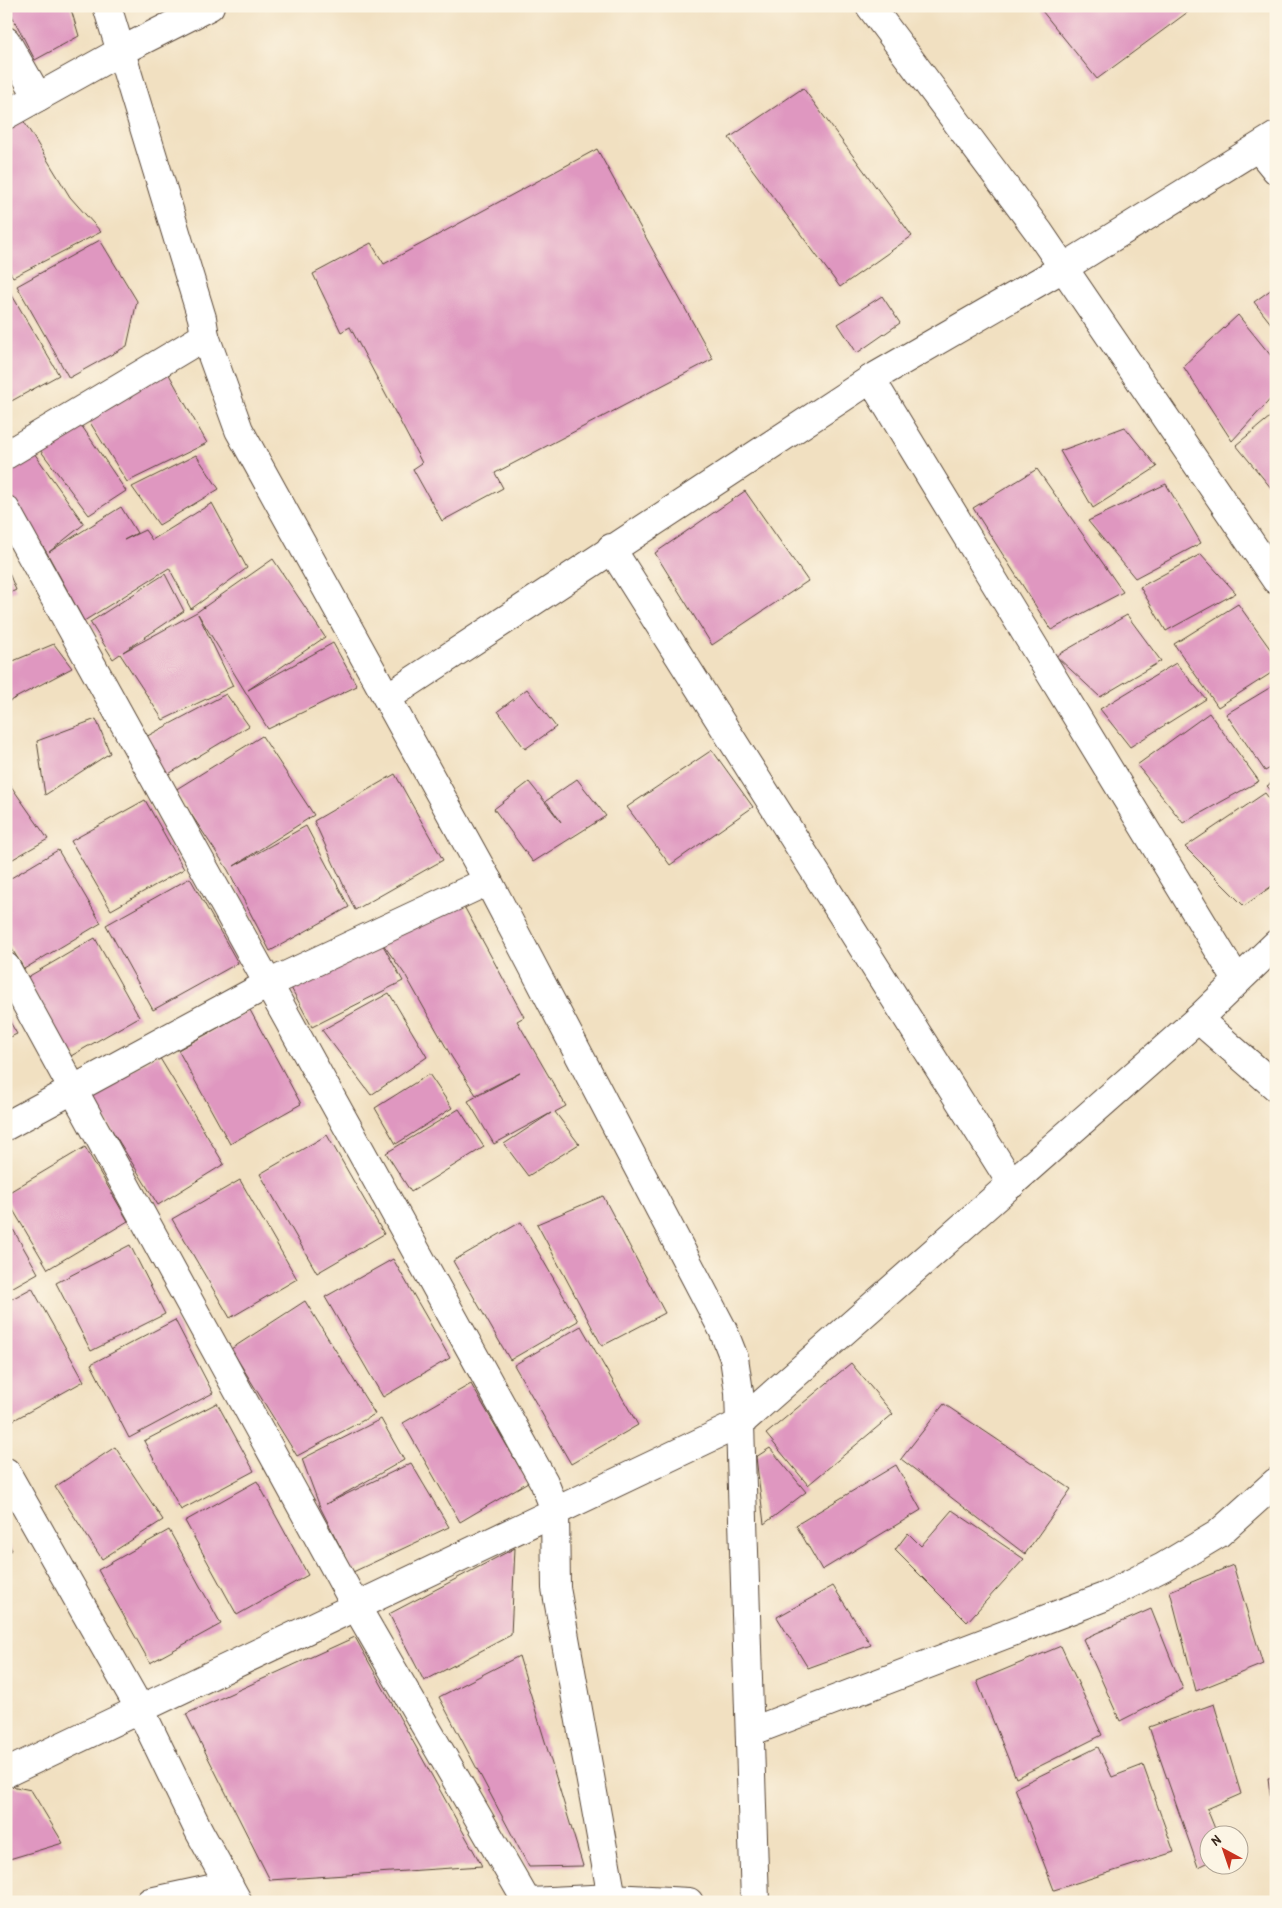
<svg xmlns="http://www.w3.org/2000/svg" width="1282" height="1908" viewBox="0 0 1282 1908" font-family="'Patrick Hand',sans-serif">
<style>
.building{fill:#df97c0}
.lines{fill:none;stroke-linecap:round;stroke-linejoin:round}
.minor-casing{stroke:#564536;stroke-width:30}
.minor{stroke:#fff;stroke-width:28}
</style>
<rect width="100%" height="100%" fill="#fcf5e5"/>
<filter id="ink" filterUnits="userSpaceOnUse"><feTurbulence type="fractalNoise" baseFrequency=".02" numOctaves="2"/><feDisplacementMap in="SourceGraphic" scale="10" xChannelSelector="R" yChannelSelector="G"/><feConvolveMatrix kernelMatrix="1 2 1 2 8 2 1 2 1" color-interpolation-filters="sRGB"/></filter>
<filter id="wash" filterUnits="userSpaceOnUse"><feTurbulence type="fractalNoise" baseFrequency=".0096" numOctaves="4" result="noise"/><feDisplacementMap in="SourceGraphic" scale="20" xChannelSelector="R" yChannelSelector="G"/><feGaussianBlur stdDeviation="1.12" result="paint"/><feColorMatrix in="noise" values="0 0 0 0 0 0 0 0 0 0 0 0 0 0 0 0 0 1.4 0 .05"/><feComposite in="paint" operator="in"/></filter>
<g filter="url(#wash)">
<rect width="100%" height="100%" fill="#f1e0c1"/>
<g id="blocks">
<!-- building -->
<g class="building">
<polygon points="7,6 70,6 79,36 35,60"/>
<polygon points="1038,6 1196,6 1097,79"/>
<polygon points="6,67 13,80 6,83"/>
<polygon points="803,88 912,236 840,287 729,138"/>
<polygon points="23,120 70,197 101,232 13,277 6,266 6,129"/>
<polygon points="597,149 713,359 495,473 503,488 442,521 413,469 422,463 350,327 341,332 313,274 371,243 384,264"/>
<polygon points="100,240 137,301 127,346 69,378 17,286"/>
<polygon points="6,285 59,375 6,404"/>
<polygon points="1276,286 1276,330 1254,302"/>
<polygon points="882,296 900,323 857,353 838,324"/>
<polygon points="1238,315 1276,362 1276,393 1232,441 1183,366"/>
<polygon points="166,369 207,443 127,482 86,416"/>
<polygon points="1276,412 1276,494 1236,445"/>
<polygon points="77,419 126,491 89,515 37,446"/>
<polygon points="1125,427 1157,467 1093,508 1060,451"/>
<polygon points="32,450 84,524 49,552 121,507 137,533 124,540 145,530 152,540 212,503 247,568 191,609 169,568 84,621 47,553 6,488 6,467"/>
<polygon points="196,455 219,489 159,525 132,487"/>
<polygon points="1037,469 1123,592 1051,630 973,508"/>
<polygon points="1166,484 1201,543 1135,578 1088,521"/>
<polygon points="745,491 808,581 712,645 655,553"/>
<polygon points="1201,554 1236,593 1166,631 1140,587"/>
<polygon points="273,559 325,637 248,690 333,643 357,686 268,729 198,614 233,686 163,720 120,654 113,659 90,622 165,574 184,611 123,652 197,612"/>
<polygon points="6,566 16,590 6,595"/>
<polygon points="1238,604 1276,657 1276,670 1218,707 1174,644"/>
<polygon points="1127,615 1161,661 1100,697 1056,656"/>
<polygon points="54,644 72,668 6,703 6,664"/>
<polygon points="1176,663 1206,699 1130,747 1100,709"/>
<polygon points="1276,684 1276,765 1265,771 1226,714"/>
<polygon points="527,689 556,727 525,749 498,711"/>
<polygon points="226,694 249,726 162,778 140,740"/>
<polygon points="1209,713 1259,781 1183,823 1137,765"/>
<polygon points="96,719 110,753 45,795 37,741"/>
<polygon points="262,736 314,815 234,866 306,826 349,907 270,951 228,870 175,790"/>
<polygon points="712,750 753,807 670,865 627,807"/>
<polygon points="395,774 443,860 355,910 314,821"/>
<polygon points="6,779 48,839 6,863"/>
<polygon points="577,779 606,816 533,862 494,809 529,782 561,822 546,801"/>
<polygon points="1276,780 1276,796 1267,786"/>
<polygon points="1265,793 1276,807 1276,883 1244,906 1185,847"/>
<polygon points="145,800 184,869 111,910 71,841"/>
<polygon points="58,850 101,923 24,969 6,939 6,881"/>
<polygon points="190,878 238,963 153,1010 106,925"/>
<polygon points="460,899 524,1017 517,1021 566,1106 555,1112 579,1144 528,1176 504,1144 551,1113 494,1144 468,1101 520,1073 476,1095 451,1056 406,976 380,940 403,981 312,1027 288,982"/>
<polygon points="95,938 139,1017 71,1056 26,978"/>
<polygon points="389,993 427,1057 371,1095 322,1030"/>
<polygon points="250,1010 301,1104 230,1144 178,1050"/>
<polygon points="6,1015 17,1034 6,1039"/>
<polygon points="158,1055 224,1164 158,1205 91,1096"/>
<polygon points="429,1074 452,1108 396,1144 375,1108"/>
<polygon points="459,1109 484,1147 411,1192 386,1153"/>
<polygon points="327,1135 384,1234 317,1273 260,1174"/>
<polygon points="85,1147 128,1221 48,1269 6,1198 6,1194"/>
<polygon points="240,1180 297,1279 230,1318 172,1219"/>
<polygon points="603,1196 665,1313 602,1346 537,1224"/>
<polygon points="6,1217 38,1273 6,1291"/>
<polygon points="521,1222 578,1321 510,1360 453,1261"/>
<polygon points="130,1245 165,1314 91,1351 56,1283"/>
<polygon points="393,1259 450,1358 383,1397 325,1297"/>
<polygon points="32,1288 84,1381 12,1421 6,1410 6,1302"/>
<polygon points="305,1301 375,1414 297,1456 231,1349"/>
<polygon points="175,1320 213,1393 129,1438 91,1364"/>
<polygon points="581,1326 638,1425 571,1464 514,1365"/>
<polygon points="851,1363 893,1414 808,1485 766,1434"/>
<polygon points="471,1384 528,1482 460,1522 403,1423"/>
<polygon points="217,1403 254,1471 181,1510 144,1441"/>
<polygon points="944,1404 1071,1489 1025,1554 901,1459"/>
<polygon points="381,1419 404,1460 326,1504 411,1463 449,1527 353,1572 320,1507 302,1459"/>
<polygon points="115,1447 163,1520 102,1559 55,1487"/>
<polygon points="770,1448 806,1492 764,1524 756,1457"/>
<polygon points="896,1465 921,1510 822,1570 796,1525"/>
<polygon points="257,1481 308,1575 237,1615 185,1521"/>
<polygon points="952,1510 1024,1559 967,1622 895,1550 908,1533 921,1546"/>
<polygon points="169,1530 221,1624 150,1663 98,1570"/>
<polygon points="6,1539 12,1550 6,1553"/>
<polygon points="515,1548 511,1635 424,1681 389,1614"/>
<polygon points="1233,1565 1263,1664 1196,1691 1170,1591"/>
<polygon points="833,1586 871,1645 808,1668 777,1617"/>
<polygon points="1151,1609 1183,1689 1120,1721 1083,1639"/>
<polygon points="355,1637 482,1866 270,1880 186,1714"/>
<polygon points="1061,1646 1102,1735 1016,1778 977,1681"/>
<polygon points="519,1656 583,1866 529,1867 439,1697"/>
<polygon points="1214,1704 1241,1794 1207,1809 1218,1836 1210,1836 1210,1861 1198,1867 1149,1727"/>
<polygon points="1098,1747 1112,1777 1143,1765 1174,1852 1054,1890 1015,1788"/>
<polygon points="1276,1777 1276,1827 1275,1827 1268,1778"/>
<polygon points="6,1785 31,1790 63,1843 6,1860"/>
</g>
</g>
</g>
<g filter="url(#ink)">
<use href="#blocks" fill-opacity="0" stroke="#564536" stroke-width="1"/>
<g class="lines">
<!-- minor casing -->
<g class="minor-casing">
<g id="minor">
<polyline points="107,6 202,318 205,336 239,430 488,881 723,1330 734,1358 739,1392 755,1902"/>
<polyline points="870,6 1039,232 1276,580"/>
<polyline points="6,41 38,97"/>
<polyline points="6,115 121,51 210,6"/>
<polyline points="1258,148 1276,170"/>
<polyline points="871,379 1237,980"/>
<polyline points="6,455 205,336"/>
<polyline points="6,510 544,1482 555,1510 556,1588 612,1898"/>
<polyline points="611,548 1012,1184"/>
<polyline points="388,697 871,379 1063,268 1276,136"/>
<polyline points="6,967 357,1608 527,1902"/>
<polyline points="1198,1019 1276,1087"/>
<polyline points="6,1126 268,984 488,881"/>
<polyline points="6,1472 140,1709 199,1831 238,1902"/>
<polyline points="750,1732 1104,1597 1163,1567 1218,1534 1276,1482"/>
<polyline points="6,1773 739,1424 1198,1019 1276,944"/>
<polyline points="150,1902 229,1885"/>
<polyline points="530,1902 612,1898 689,1902"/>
</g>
</g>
<!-- minor -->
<use href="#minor" class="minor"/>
</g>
</g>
<!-- margin -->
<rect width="1282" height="1908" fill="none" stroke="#fcf5e5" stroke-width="25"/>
<!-- north arrow -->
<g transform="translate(1224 1850) rotate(320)"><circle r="24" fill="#fcf5e5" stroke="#afa495"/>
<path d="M0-4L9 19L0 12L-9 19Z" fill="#c8321e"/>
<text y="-8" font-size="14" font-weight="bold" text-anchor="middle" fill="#3b2a1e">N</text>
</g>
</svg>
